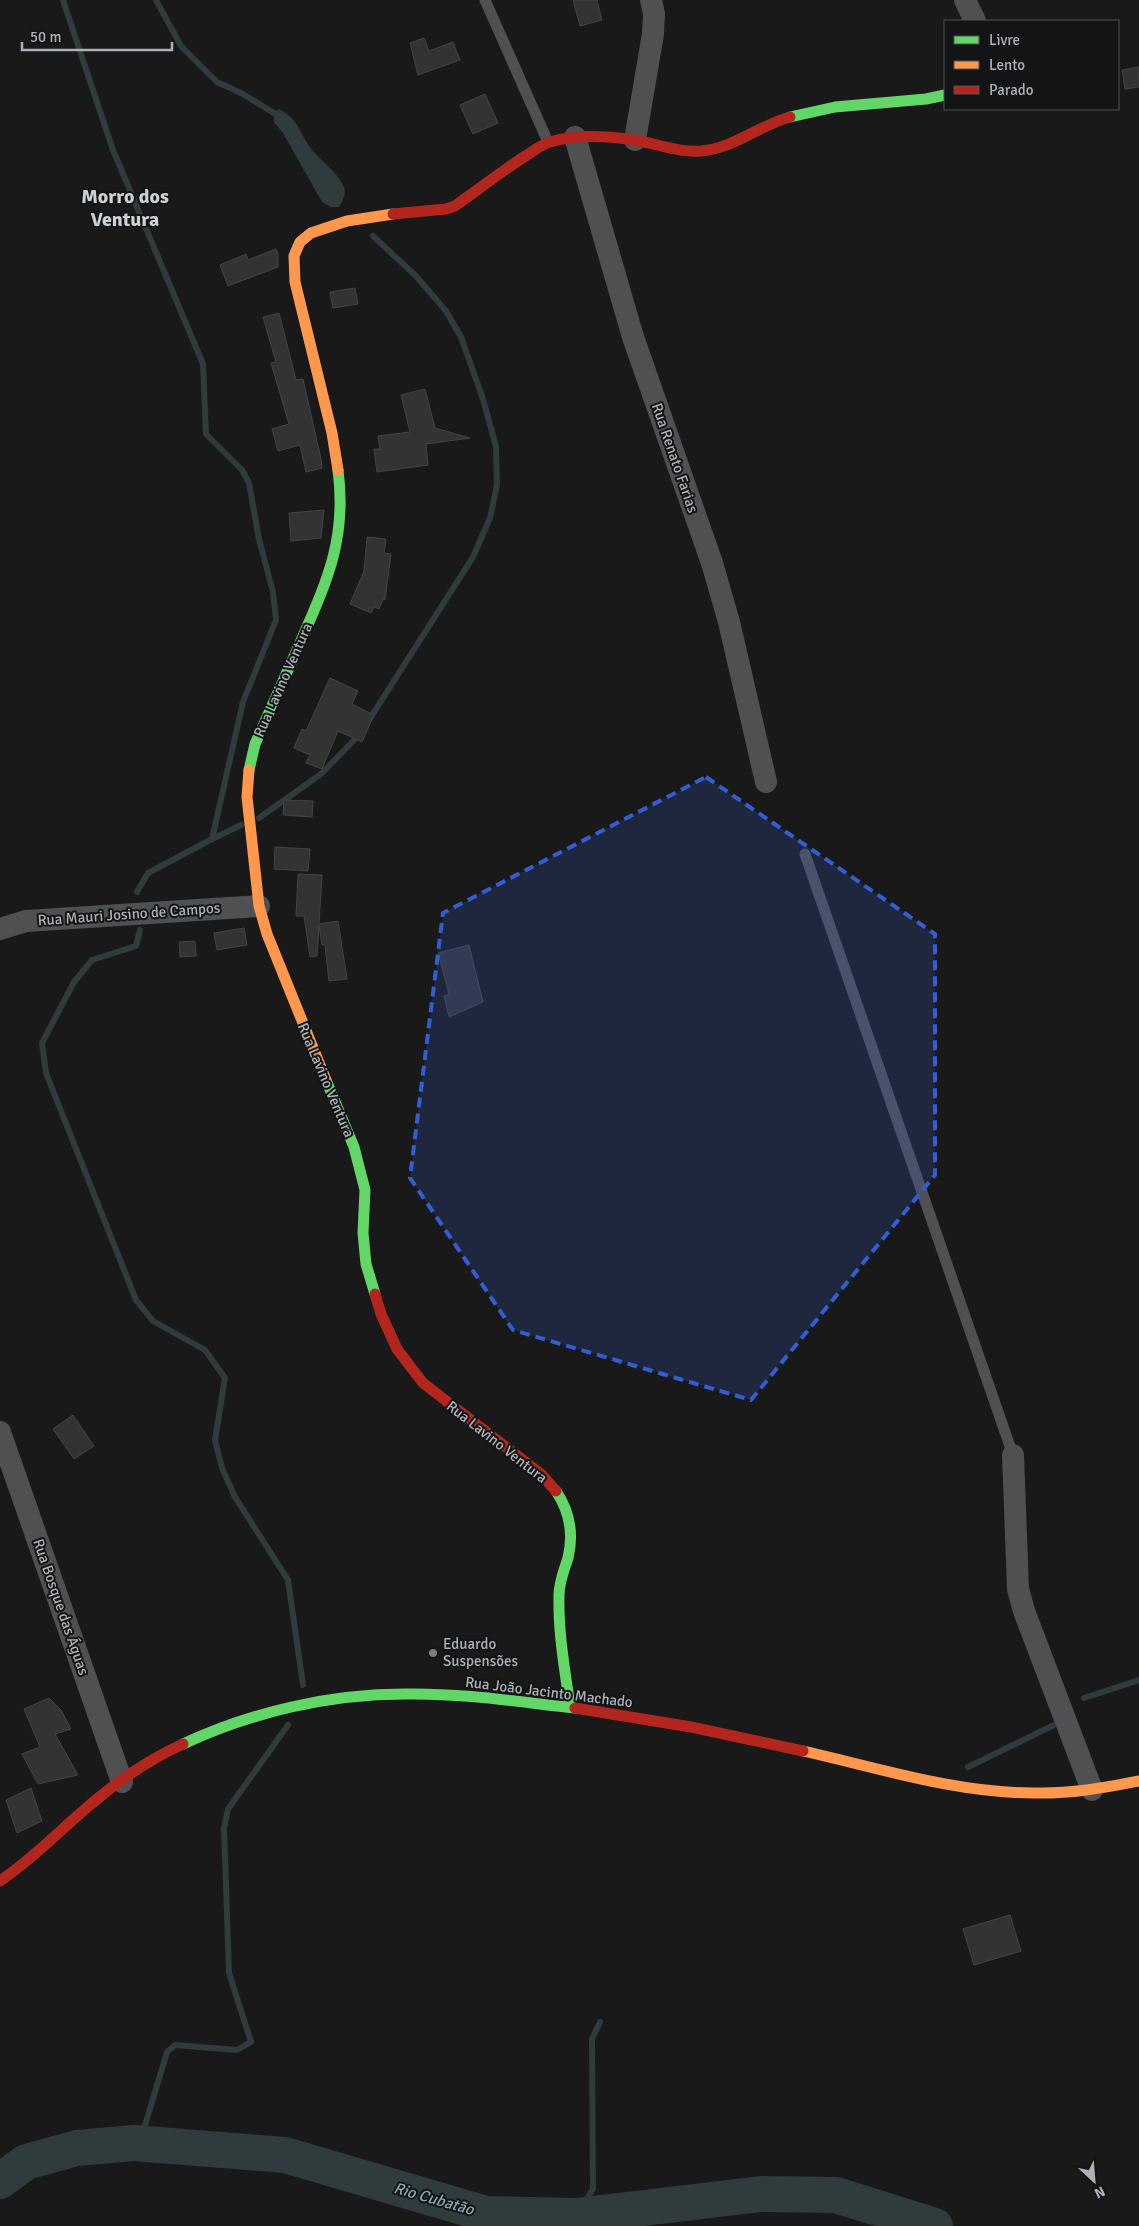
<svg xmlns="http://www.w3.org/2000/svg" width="1139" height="2226" viewBox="0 0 1139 2226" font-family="Signika,sans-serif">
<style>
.water{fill:#303b3e}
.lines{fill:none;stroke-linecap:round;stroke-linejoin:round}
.stream{stroke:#303b3e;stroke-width:6}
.river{stroke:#303b3e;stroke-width:36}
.building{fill:#333334;stroke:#424445}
.lane{stroke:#4e5052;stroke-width:11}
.street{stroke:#4e5052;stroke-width:22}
.fast{stroke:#63d668;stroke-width:11}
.slow{stroke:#ff974d;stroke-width:11}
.jam{stroke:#b3261e;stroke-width:11}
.marked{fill:#325dd3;fill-opacity:0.2;stroke:#325dd3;stroke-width:4;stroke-dasharray:10 6;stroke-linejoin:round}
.poi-dot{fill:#797c80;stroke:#131415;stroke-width:2}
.labels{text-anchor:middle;stroke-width:4;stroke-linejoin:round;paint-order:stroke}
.street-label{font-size:15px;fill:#acb2b8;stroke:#131415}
.poi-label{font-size:15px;fill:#acb2b8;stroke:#131415;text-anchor:start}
.water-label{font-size:16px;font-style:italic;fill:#86a6b0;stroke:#131415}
.district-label{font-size:20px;font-weight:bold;fill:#ccd1d5;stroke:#131415}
</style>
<rect width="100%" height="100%" fill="#191919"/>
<!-- water -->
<path class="water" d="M279 109C300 120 299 133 312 150 322 162 336 171 343 185 347 193 343 200 339 207H331L322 202 283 133 274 122V113Z"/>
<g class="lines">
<!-- stream -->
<g class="stream">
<polyline points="63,0 113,150 203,364 206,434 242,470 249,483 259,539 273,592 276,620 243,702 212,839 148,873 137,892"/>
<polyline points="156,0 181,46 217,82 241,93 274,113"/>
<polyline points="369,720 473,557 490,518 497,485 496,447 483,399 461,337 446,311 416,276 373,236"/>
<polyline points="259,818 321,774 361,733"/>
<polyline points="212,839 241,825"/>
<polyline points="140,930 136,946 92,960 74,982 42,1043 46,1073 136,1300 153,1321 205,1350 225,1378 215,1440 222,1468 235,1497 288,1580 303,1685"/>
<polyline points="1084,1698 1139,1680"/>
<polyline points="968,1767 1056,1724"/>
<polyline points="134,2143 143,2132 167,2052 175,2045 237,2050 251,2042 229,1973 224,1828 228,1809 288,1725"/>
<polyline points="576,2216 593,2189 592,2039 600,2022"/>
</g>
<!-- river -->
<polyline class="river" points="0,2181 26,2162 77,2148 134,2143 285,2155 486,2214 576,2216 761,2194 836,2195 935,2226"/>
</g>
<!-- building -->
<g class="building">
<polygon points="573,0 597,0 602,20 580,26"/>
<polygon points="424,38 429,51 453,42 460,60 418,75 410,43"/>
<polygon points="1139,67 1139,87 1125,89 1122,70"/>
<polygon points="485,94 498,123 473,134 460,105"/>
<polygon points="276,249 278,254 278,267 228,286 220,265 246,254 248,260"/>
<polygon points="355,288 358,304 333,308 330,292"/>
<polygon points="279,313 296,380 303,379 321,459 322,468 306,472 300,445 278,451 272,429 289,424 271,363 276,362 263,317"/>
<polygon points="425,389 435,428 470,438 426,444 428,465 377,472 374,449 380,449 378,436 410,432 401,395"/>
<polygon points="324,510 321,538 291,541 289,513"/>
<polygon points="367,537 386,539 384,553 391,554 385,600 383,599 379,609 374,607 371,613 350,604 364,571"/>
<polygon points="330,678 358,691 352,704 374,715 362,742 338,731 322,769 306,763 310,755 294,748 302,729 306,731"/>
<polygon points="284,800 313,801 312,817 283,815"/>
<polygon points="275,847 310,849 308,871 274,869"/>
<polygon points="298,874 322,875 319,924 338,921 347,979 329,981 325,945 322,945 319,926 317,956 310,957 304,916 296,916"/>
<polygon points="244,928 247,945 217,950 214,933"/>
<polygon points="195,941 196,956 180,957 179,942"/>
<polygon points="469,945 483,1002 449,1017 444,996 449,994 438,953"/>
<polygon points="73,1415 94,1446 74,1459 53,1429"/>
<polygon points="49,1698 61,1710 71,1729 55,1734 78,1775 38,1784 22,1754 40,1747 24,1709"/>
<polygon points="31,1788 42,1821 17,1833 6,1800"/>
<polygon points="1010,1915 1021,1951 974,1965 963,1929"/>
</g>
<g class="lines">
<!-- lane -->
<g class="lane">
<polyline points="485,0 548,142"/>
<polyline points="805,854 1013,1455"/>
</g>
<!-- street -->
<g class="street">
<polyline points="965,0 975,21"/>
<polyline points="575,137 633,337 712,563 729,622 766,782"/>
<polyline points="635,140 653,34 654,14 651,0"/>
<polyline points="0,929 26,921 259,906"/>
<polyline points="0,1432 122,1782"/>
<polyline points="1013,1455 1018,1589 1024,1611 1092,1790"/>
</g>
<!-- fast -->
<g class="fast">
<polyline points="790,117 835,107 926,99 945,95"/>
<path d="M249 770 255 744C270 710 285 676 300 643 327 581 347 539 338 470"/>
<polyline points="326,1080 354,1147 365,1190 363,1233 366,1264 375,1294"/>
<path d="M556 1491C570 1512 574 1533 568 1558 564 1570 559 1582 559 1595 558 1633 565 1670 570 1707"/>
<path d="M183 1744C252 1712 329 1694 405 1694 462 1693 519 1702 575 1708"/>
</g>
<!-- slow -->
<g class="slow">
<polyline points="338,470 332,433 295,282 294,256 300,242 311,233 347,221 393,214"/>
<polyline points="249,770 247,797 259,906 267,934 326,1080"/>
<path d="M803 1751C879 1768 955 1793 1034 1793 1069 1794 1104 1788 1139 1781"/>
</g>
<!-- jam -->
<g class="jam">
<path d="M393 214 446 209 455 206C479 189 502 171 527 155 534 151 542 144 550 142 576 134 606 136 633 140 656 143 678 153 701 151 732 149 760 125 790 117"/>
<polyline points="375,1294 381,1314 397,1349 423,1383 541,1474 556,1491"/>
<polyline points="575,1708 691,1727 803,1751"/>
<path d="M0 1881C33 1859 60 1830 91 1804 118 1781 150 1759 183 1744"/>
</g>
</g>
<!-- marked area -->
<path class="marked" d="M706 777 935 934V1175L751 1400 513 1330 410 1178 443 913Z"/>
<!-- markers -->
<circle class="poi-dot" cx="433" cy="1653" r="5"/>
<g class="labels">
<!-- street labels -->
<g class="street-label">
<text transform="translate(675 458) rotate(71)" y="5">Rua Renato Farias</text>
<text transform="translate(283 680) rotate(-66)" y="5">Rua Lavino Ventura</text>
<text transform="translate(129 914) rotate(-4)" y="5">Rua Mauri Josino de Campos</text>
<text transform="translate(326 1080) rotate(67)" y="5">Rua Lavino Ventura</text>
<text transform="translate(497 1442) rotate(38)" y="5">Rua Lavino Ventura</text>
<text transform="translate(61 1607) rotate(71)" y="5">Rua Bosque das Águas</text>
<text transform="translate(549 1692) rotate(7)" y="5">Rua João Jacinto Machado</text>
</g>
<!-- poi labels -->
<g class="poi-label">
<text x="443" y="1649">Eduardo<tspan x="443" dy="17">Suspensões</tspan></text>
</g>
<!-- water labels -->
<g class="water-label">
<text transform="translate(434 2198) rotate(16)" y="6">Rio Cubatão</text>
</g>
<!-- district labels -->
<g class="district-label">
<text x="125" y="203">Morro dos<tspan x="125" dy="23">Ventura</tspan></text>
</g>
</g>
<!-- legend -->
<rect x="944" y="20" width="175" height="90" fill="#131415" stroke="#505356"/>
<rect x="954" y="36" width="25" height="8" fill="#63d668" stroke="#505356"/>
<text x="989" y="45" font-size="15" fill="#acb2b8">Livre</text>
<rect x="954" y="61" width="25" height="8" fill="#ff974d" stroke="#505356"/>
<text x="989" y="70" font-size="15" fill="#acb2b8">Lento</text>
<rect x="954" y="86" width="25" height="8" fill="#b3261e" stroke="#505356"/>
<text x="989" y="95" font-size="15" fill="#acb2b8">Parado</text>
<!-- north arrow -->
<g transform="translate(1094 2181) rotate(154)" stroke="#131415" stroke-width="4" paint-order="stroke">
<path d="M0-4L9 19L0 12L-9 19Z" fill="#acb2b8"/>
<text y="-8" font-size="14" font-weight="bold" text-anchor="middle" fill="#acb2b8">N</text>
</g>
<!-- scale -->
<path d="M22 42v8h150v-8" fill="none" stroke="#acb2b8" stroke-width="2.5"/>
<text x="30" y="42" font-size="15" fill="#acb2b8" stroke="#131415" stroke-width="4" paint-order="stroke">50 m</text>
</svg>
